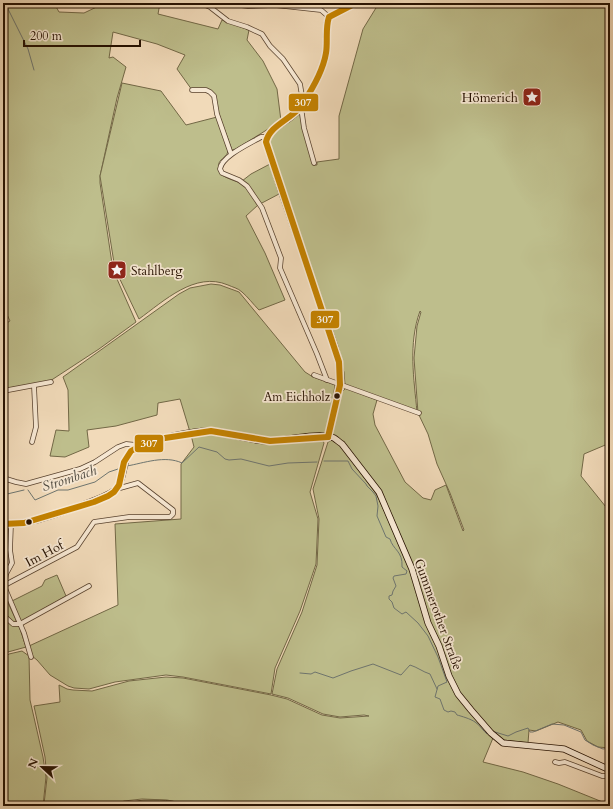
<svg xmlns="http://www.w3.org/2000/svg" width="613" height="809" viewBox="0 0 613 809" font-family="Cardo,serif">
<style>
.green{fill:#bebe8c;stroke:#726846}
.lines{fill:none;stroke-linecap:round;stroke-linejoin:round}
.stream{stroke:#6e756f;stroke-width:1}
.street-casing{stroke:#59432f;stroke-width:5.5}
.secondary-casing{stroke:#261101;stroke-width:7}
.street{stroke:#f6e7d2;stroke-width:4}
.secondary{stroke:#f6e7d2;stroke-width:5.5}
.bus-1-casing{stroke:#f6e7d2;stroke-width:9}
.bus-1{stroke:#c38100;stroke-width:6}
.bus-dot{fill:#261101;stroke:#f6e7d2;stroke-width:1.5}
.labels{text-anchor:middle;stroke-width:3.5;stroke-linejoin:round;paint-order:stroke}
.bus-label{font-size:12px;fill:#261101;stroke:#f6e7d2;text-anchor:end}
.poi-label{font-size:13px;fill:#261101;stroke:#f6e7d2;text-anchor:end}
.street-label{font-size:13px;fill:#261101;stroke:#f6e7d2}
.water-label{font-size:14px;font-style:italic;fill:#504b41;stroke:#f6e7d2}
.line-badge{stroke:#f6e7d2;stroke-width:1.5}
.badge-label{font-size:11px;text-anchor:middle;font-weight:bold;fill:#fff}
</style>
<rect width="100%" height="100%" fill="#f1dab9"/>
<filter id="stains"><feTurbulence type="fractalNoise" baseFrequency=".005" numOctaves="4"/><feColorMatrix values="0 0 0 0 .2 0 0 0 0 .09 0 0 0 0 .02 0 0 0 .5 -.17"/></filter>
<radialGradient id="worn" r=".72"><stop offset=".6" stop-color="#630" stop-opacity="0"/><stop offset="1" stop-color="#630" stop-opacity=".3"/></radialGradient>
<!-- green -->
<g class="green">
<polygon points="3,3 54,3 59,12 84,13 105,3 160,3 158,14 218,29 222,20 249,30 247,40 263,61 277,89 281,121 236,149 232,150 210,91 192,90 177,69 185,55 157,44 113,32 109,58 113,57 126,67 117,98 100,176 100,183 113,270 136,322 99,349 50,381 3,389 3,325 10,321 3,306"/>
<path d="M379 3H610V443L584 454 581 476 610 512V748L598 747 587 741 581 730 558 722 536 731 529 730 528 743 503 740 497 736 493 738 483 762 523 772 558 784 610 805V806H188L182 803 167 800 142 799 124 801 113 806H55L44 804 47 778 45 757 34 706 60 702 59 685 67 689 73 690 92 691 129 681 166 677 183 678 271 695 287 699 322 715 340 718 369 716 364 715 340 717 323 714 288 698 272 694 277 669 302 612 317 565 319 519 313 489 328 442 332 440 340 445 377 495 407 561 380 491 335 437 331 431 341 393 346 388 377 400 373 414 375 425 405 482 423 498 431 500 435 490 446 485 463 531 464 530 450 493 437 464 428 434 418 413 414 358 417 326 421 312 420 311C408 344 414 379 417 412L345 385 344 372 267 145 270 135 297 114H300L302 117 303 129 313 165H317V162L339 159V116L363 29Z"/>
<path d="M122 83 161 91 186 125 217 117 228 151C227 157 221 158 219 163 214 179 237 179 245 186 250 191 254 199 258 205L246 216 265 253 285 300 259 310C253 304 248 297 242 292 238 288 232 287 228 285 195 271 164 301 139 319L115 269 100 176Z"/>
<polygon points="270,164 279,194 260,204 242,181 251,174"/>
<polygon points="211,284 220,285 239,292 305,372 313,377 335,385 333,398 334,403 327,431 323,434 269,440 245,436 190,432 180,399 158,403 157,415 116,426 87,430 89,447 65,457 50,456 56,430 69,431 68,390 63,377 179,294 190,288"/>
<polygon points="209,433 242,440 269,443 322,439 324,443 310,492 318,519 316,564 300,611 275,668 271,694 183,677 166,675 115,682 89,689 74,688 68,686 50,675 37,660 32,656 29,646 118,605 115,524 181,519 181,464 194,447 191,435"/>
<polygon points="57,575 66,596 21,622 12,601 42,586 45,580"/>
<polygon points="3,592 16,620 16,622 14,622 3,613"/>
<polygon points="3,617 19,626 26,647 8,652 3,656"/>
<polygon points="22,651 29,656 30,700 43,757 46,777 43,806 3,806 3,658 9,654"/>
<path d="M143 800C156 800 175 799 186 806H117L125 803Z"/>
</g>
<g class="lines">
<!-- stream -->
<g class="stream">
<polyline points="5,3 28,49 34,70"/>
<path d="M324 461H348L352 469 366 484 367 486 373 492 376 496 378 506 377 516 386 537 390 539C393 550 403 551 402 567L407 571 406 574 394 576 393 578 396 586 393 591 392 595 389 596V599L392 602 394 608 402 614 406 612 418 623 428 636 438 657 447 682 438 686 435 697 440 699 444 710 448 712 451 711 455 712 457 715C461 716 471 719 475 722 480 725 483 731 487 734"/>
<path d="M127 466C144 463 165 455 182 463L199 447 217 452 225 459 229 460 241 459 269 466 288 463 317 462"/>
<polyline points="28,490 35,500 58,490 68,490 95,482 109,472 121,468"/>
<polyline points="3,495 24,490"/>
<path d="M300 673 311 674 315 672 333 678 351 671 373 664 401 675 410 665C417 667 423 672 430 674L437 689"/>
<polyline points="495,732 508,736 516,732 528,728 530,732 533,732 552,724 564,725 581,732 585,740 593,745 603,749 610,748"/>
</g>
<!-- street casing -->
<g class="street-casing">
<g id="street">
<polyline points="200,3 210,7 228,21 247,27 262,34 270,46 283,59 300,84 302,96 301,107 304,128 314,163"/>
<polyline points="224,3 248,6 275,5 321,10 329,17"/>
<polyline points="192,90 206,90 210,92 214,96 217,114 231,154"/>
<path d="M266 137H261C249 144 222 156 220 169L222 173 239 180 247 186 262 208 281 258 280 268 317 354 327 380"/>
<polyline points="314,375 419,413"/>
<polyline points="3,391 51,382"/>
<polyline points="32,442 36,427 34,386"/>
<polyline points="3,478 16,482 26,484 80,469 95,462 118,447 126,444 136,445 138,447"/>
<polyline points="11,524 10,550 12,563 6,574 4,586 24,633 31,657"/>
<polyline points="3,586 77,547 94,522 129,517 170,517 173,514 173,510 138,483 120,488 118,487"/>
<polyline points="3,615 13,624 20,624 89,586"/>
<polyline points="555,762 559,763 565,762 602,776 607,776 610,772"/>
</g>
</g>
<!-- secondary casing -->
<g class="secondary-casing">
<g id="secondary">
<path d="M328 437 340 385 339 362 335 347 282 193 266 142C267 129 281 125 291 117 295 114 300 109 303 104 311 91 324 69 326 54 328 42 324 28 329 17L356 3"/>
<path d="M3 524C10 524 17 524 24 523 39 520 110 498 117 488 127 474 120 455 138 447 155 439 193 430 212 431 231 433 251 442 271 441 287 440 321 432 334 438 337 440 339 442 342 444L379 492 412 569 428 623 439 646 449 676 458 694 471 710 491 733 503 743 564 749 610 770"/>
</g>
</g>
<!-- street -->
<use href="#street" class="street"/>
<!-- secondary -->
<use href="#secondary" class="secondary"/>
<!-- bus-1 casing -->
<g class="bus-1-casing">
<g id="bus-1">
<path d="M328 437 340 385 339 362 266 142C270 124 294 119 303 103 313 88 323 71 326 53 328 41 325 29 329 17L356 3"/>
<polyline points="3,524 24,523 94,502 108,496 114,492 119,485 124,462 131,451 140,446 165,438 211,431 270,441 328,437"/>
</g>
</g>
<!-- bus-1 -->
<use href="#bus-1" class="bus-1"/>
</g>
<!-- icons -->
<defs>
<g id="sight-square" transform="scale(1)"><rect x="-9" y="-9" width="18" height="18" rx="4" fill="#8f2418" stroke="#f6e7d2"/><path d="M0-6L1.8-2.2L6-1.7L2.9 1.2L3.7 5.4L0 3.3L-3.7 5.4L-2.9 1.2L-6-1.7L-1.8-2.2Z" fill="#fff"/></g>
</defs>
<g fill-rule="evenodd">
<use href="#sight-square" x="532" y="97"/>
<use href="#sight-square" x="117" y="270"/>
</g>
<!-- markers -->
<g class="bus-dot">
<circle cx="337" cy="396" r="3.5"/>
<circle cx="29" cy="522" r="3.5"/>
</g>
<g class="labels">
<!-- bus labels -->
<g class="bus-label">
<text x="330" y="401">Am Eichholz</text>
</g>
<!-- poi labels -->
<g class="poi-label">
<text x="518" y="102">Hömerich</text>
<text x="131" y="275" text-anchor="start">Stahlberg</text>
</g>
<!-- street labels -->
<g class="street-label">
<text transform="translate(44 553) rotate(-28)" y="5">Im Hof</text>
<text transform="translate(439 614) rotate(70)" y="5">Gummerother Straße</text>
</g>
<!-- water labels -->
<g class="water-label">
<text transform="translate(69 478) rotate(-18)" y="5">Strombach</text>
</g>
</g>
<g class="line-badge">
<rect x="288" y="93" width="31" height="19" rx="4" fill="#c38100"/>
<rect x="310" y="310" width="30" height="19" rx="4" fill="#c38100"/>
<rect x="134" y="434" width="30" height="19" rx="4" fill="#c38100"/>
</g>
<g class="badge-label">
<text x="303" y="106">307</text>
<text x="325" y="323">307</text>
<text x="149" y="447">307</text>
</g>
<!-- margin -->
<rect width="613" height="809" fill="none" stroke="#f1dab9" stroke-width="16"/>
<rect x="4" y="4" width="605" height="801" fill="none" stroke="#261101" stroke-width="2"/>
<rect x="8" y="8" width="597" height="793" fill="none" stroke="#261101"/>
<!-- north arrow -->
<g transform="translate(42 767) rotate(292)" stroke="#f6e7d2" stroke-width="3" paint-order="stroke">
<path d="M0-3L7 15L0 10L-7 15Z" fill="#261101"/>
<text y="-6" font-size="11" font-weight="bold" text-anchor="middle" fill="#261101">N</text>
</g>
<!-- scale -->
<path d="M24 40v6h116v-6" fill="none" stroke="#261101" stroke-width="2"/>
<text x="30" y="40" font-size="12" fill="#261101" stroke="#f6e7d2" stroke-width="3" paint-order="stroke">200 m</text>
<rect width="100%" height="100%" filter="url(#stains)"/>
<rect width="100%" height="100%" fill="url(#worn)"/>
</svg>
